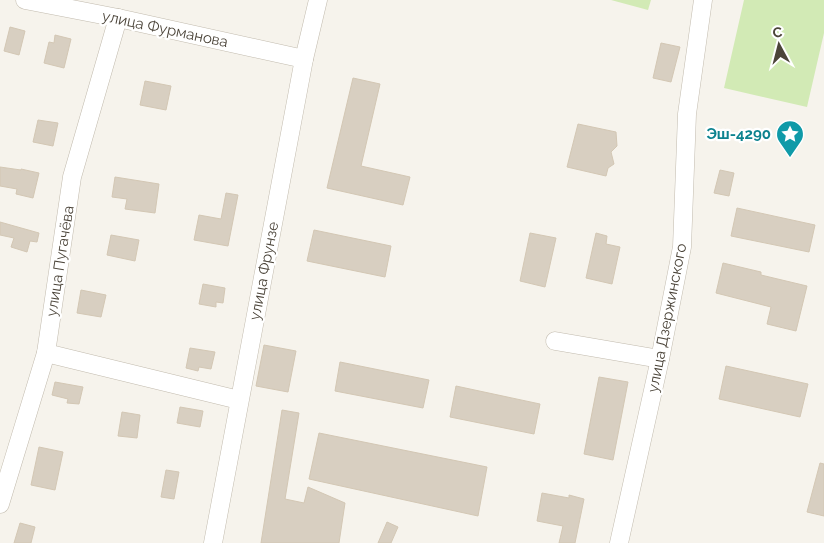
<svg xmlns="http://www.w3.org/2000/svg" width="824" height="543" viewBox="0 0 824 543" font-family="Raleway,sans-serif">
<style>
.green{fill:#d2eab5}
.building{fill:#d8cfc1;stroke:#d3c7b4}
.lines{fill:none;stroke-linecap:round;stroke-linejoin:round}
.minor-casing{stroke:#c2bbae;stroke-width:19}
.minor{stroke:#fff;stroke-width:18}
.labels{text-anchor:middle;stroke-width:4.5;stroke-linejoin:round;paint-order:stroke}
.street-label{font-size:15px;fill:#4b4439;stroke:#fff}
.culture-label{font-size:15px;font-weight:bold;fill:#0d838f;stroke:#fff;text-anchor:end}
</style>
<rect width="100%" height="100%" fill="#f6f3ec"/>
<!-- green -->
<g class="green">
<polygon points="611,0 651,0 648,10"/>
<polygon points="744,0 824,0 824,33 807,107 724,88"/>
</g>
<!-- building -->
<g class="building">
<polygon points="10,27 25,31 19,55 4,51"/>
<polygon points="55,35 71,39 64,68 44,63 49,42 54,43"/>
<polygon points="661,43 680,47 671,82 653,78"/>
<polygon points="353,78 380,84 361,166 410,177 403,205 327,188"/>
<polygon points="145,81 171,86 166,110 140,105"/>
<polygon points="38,120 58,123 53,146 33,142"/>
<polygon points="578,124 616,132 617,146 611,152 614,164 608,168 606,176 567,167"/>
<polygon points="0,167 21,170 21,169 39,173 33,198 16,194 17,189 0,186"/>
<polygon points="720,170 734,173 729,196 714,193"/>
<polygon points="115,177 159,184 155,213 125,209 127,199 112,197"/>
<polygon points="226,193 238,195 228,246 194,240 199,215 221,219"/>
<polygon points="737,208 815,225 809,252 731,236"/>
<polygon points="0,222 39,233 37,242 30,241 27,252 11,247 14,238 0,235"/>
<polygon points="314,230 391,246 385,277 307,261"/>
<polygon points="530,233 556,238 545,287 520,281"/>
<polygon points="596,233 607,236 606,244 620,247 612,284 586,278"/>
<polygon points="111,235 139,240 135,261 107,255"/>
<polygon points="723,263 761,272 761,275 807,286 796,331 767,324 771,307 716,293"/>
<polygon points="203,284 225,288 223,303 216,302 216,307 199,304"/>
<polygon points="81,290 106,295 101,317 77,313"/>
<polygon points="264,345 296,351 288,392 256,386"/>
<polygon points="190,348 215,352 211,369 199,367 198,371 186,368"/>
<polygon points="340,362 429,380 423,408 335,391"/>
<polygon points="726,366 808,384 800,417 719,399"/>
<polygon points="599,377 628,382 613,460 584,454"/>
<polygon points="55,382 83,387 79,404 67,403 68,399 52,395"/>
<polygon points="456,386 540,404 534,434 450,417"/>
<polygon points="180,407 203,411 200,427 177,423"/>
<polygon points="282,410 299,413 285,499 304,503 308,487 345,503 339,543 261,543"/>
<polygon points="122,412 140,415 137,438 118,436"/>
<polygon points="319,433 487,467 478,516 309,479"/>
<polygon points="39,447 63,452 55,490 31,485"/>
<polygon points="820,463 824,464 824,516 807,512"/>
<polygon points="166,470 179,472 174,499 161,497"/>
<polygon points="542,493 569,498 569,495 584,499 575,543 559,543 563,526 537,521"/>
<polygon points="387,522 398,527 391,543 378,543"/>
<polygon points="20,523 35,527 31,543 14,543"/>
</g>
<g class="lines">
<!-- minor casing -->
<g class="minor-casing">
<g id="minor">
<polyline points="25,0 118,18 304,59"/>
<polyline points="555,341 660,359"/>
<polyline points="46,353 239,400"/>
<polyline points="0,504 46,353 72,177 118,18"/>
<polyline points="213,543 304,59 318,0"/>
<polyline points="619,543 660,359 682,247 687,114 703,0"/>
</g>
</g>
<!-- minor -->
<use href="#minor" class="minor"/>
</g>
<!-- icons -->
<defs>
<g id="sight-pin" transform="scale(1.4375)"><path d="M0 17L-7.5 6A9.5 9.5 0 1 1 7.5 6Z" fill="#0f9aa8" stroke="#fff"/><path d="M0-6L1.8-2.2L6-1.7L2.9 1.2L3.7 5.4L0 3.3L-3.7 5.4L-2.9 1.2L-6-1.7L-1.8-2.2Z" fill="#fff"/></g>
</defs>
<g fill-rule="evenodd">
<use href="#sight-pin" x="790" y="134"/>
</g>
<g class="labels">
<!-- street labels -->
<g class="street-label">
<text transform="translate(165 29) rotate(12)" y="5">улица Фурманова</text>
<text transform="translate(60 261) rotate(-81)" y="5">улица Пугачёва</text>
<text transform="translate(264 271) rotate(-79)" y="5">улица Фрунзе</text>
<text transform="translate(667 318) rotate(-79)" y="5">улица Дзержинского</text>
</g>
<!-- culture labels -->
<g class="culture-label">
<text x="771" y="139">Эш-4290</text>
</g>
</g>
<!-- north arrow -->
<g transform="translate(779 45) rotate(353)" stroke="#ffffff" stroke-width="4" paint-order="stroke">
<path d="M0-4L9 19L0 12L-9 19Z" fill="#4b4439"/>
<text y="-8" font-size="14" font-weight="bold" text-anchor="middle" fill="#4b4439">С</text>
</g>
</svg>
